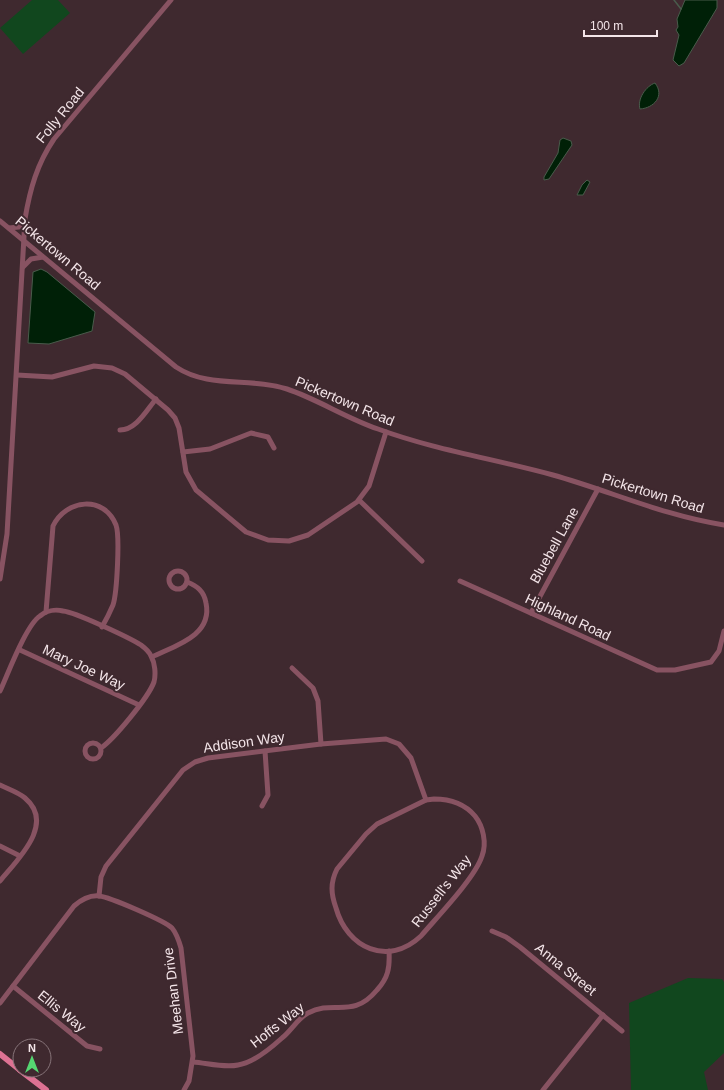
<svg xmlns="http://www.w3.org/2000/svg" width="724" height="1090" viewBox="0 0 724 1090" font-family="Arial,sans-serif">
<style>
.green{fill:#11471e}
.water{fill:#002007;stroke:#495b4b}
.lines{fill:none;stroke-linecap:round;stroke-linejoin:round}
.stream{stroke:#495b4b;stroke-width:1.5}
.minor{stroke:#885362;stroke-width:5}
.major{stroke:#dd7293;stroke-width:6}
.labels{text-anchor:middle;stroke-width:4;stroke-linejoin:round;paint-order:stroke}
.street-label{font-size:14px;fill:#f4e5e9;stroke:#3f292f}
</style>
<rect width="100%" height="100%" fill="#3f292f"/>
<!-- green -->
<g class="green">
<polygon points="32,0 58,0 70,13 23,54 0,28"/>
<polygon points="688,978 722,979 724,982 724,1053 704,1072 708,1090 631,1090 629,1003"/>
</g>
<!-- water -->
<g class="water">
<polygon points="685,0 717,0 717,8 684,63 679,66 673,60 679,35 676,30 678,27 677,19"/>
<path d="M655 83C665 96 654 108 640 109 637 99 646 86 655 83Z"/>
<polygon points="563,138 571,141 572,145 549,179 544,180 544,177 558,153 560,140"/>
<polygon points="587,180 590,182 583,195 577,195 582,185"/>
<polygon points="41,269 47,272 95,312 92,331 49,344 28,343 33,272"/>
</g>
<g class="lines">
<!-- stream -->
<polyline class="stream" points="674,0 681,9"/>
<!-- minor -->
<g class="minor">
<path d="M0 221 176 367C209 389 250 377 287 389 317 399 346 418 378 429 435 450 495 459 553 475 610 491 665 516 724 525"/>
<polyline points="9,228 19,227 25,221"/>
<polyline points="23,267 31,259 43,257"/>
<polyline points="17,375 52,377 94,366 112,368 125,374 168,410 175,418 179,428 186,472 196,490 246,532 268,540 289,541 308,535 357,502 369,486 386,432"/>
<path d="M120 430C136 430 146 411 156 399"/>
<polyline points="183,452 210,449 251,433 268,437 274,448"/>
<polyline points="359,500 422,561"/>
<circle cx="178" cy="580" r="9"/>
<path d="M0 579 7 534 25 219C30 189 37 164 54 139L171 0"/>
<polyline points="460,581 657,670 675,670 711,662 719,651 724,631"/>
<path d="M46 612 53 526C66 499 104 495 116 525 120 536 117 593 113 605 110 612 106 620 102 627"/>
<polyline points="531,613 598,489"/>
<polyline points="20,650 139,705"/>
<path d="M152 657C174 646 213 636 206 603 204 591 197 586 187 582"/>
<polyline points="292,668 313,688 318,701 321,744"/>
<path d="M0 691C8 674 26 625 40 616 46 611 55 609 63 611 75 612 130 638 141 645 145 648 149 651 151 656 155 663 156 674 154 682 148 698 114 739 101 748"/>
<circle cx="93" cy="751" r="8"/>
<path d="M0 785C8 789 18 792 25 798 56 824 17 860 0 881"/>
<path d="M434 799C450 799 464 803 475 816 483 826 487 843 482 856 475 878 437 917 421 936 388 967 347 948 336 908 331 894 330 883 337 869L366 834 377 824 426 800Z"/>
<polyline points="262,806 268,795 265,751"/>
<polyline points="0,846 20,856"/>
<polyline points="99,896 101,877 106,866 183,770 195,762 208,758 321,744 386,739 399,744 411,758 426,800"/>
<polyline points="492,931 506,937 520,947 622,1031"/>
<polyline points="13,986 87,1046 100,1049"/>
<path d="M0 1003 74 906C81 900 90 895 99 896 110 897 165 921 172 928 177 934 179 941 181 948L193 1056 189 1081 184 1090"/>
<path d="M193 1062C207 1063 224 1068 238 1065 253 1063 271 1048 282 1038 291 1031 298 1018 308 1013 334 999 352 1020 377 990 388 978 390 968 389 951"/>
<polyline points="543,1090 603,1015"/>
</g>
<!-- major -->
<g class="major">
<polyline points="0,1054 20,1070"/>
<polyline points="20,1070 46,1090"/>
</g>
</g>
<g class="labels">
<!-- street labels -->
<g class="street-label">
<text transform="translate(60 115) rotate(-51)" y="5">Folly Road</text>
<text transform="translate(58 253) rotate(40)" y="5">Pickertown Road</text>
<text transform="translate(345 401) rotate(23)" y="5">Pickertown Road</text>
<text transform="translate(653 493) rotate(17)" y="5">Pickertown Road</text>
<text transform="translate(554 545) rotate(-61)" y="5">Bluebell Lane</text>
<text transform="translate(568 617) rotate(25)" y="5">Highland Road</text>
<text transform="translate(84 667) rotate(25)" y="5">Mary Joe Way</text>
<text transform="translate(244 742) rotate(-8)" y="5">Addison Way</text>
<text transform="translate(441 891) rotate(-52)" y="5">Russell's Way</text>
<text transform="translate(566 969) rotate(39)" y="5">Anna Street</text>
<text transform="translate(173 991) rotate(-97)" y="5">Meehan Drive</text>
<text transform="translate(62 1011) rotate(39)" y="5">Ellis Way</text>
<text transform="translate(277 1025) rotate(-38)" y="5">Hoffs Way</text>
</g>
</g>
<!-- north arrow -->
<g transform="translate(32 1058)"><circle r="19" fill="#3f292f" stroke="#877479"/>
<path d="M0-3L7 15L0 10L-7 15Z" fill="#55d671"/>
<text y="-6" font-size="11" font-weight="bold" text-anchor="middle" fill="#f4e5e9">N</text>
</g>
<!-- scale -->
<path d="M584 30v6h73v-6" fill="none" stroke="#f4e5e9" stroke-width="2"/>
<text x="590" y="30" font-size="12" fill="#f4e5e9" stroke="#3f292f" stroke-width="3" paint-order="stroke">100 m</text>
</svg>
